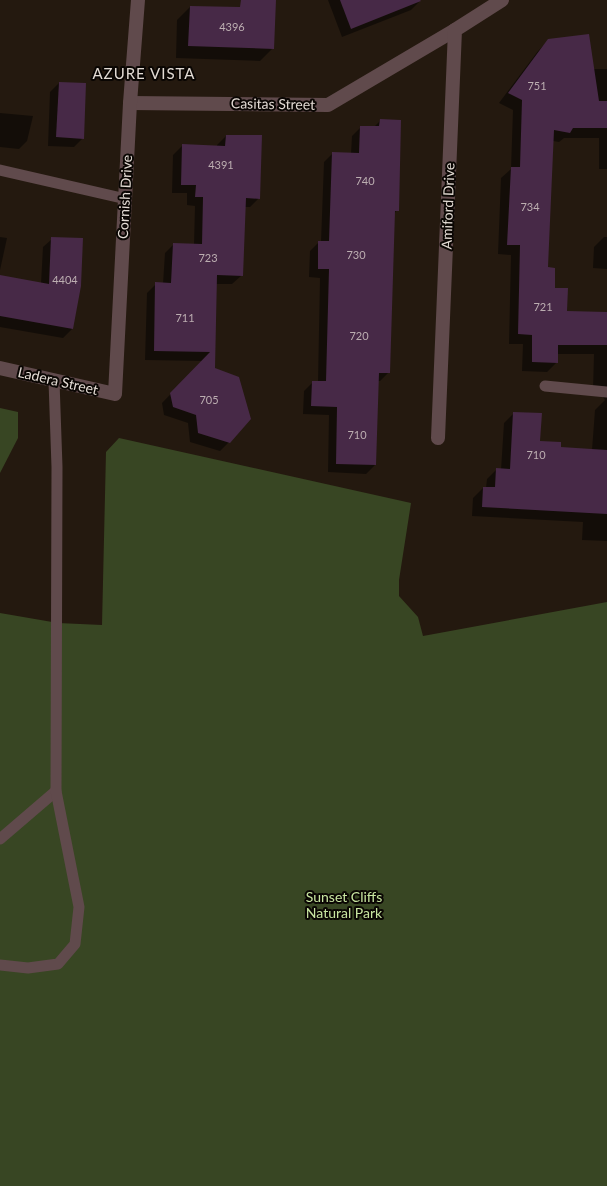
<svg xmlns="http://www.w3.org/2000/svg" width="607" height="1186" viewBox="0 0 607 1186" font-family="Lato,sans-serif">
<style>
.green{fill:#384623}
.shadow{fill:#0007}
.building{fill:#472947}
.lines{fill:none;stroke-linecap:round;stroke-linejoin:round}
.service{stroke:#604a4c;stroke-width:11}
.minor{stroke:#604a4c;stroke-width:14}
.labels{text-anchor:middle;stroke-width:4;stroke-linejoin:round;paint-order:stroke}
.number-label{font-size:11px;fill:#bcaeb1}
.street-label{font-size:14px;fill:#e3dbd4;stroke:#0a0603}
.park-label{font-size:14px;fill:#c8e5a0;stroke:#0a0603}
.neighbourhood-label{font-size:15px;letter-spacing:1px;fill:#e3dbd4;stroke:#0a0603}
</style>
<rect width="100%" height="100%" fill="#24190f"/>
<!-- green -->
<g class="green">
<polygon points="0,408 18,412 18,438 0,473"/>
<polygon points="119,438 411,503 399,580 399,596 418,617 423,636 607,602 607,1186 0,1186 0,613 58,623 102,625 106,452"/>
</g>
<!-- shadow -->
<g class="shadow">
<polygon points="328,0 419,0 420,1 411,10 342,37"/>
<polygon points="190,7 273,48 260,61 176,58 177,20"/>
<polygon points="548,41 593,69 607,69 607,169 599,169 599,138 564,138 559,142 553,141 546,269 554,289 566,312 607,313 607,296 607,541 582,540 583,522 472,516 473,498 483,488 486,488 487,479 497,469 501,470 504,423 514,413 539,443 560,448 592,450 595,410 605,400 602,396 593,390 594,354 557,354 557,362 547,372 522,371 523,344 509,344 511,255 498,254 501,178 511,169 513,110 499,103 538,51"/>
<polygon points="59,83 83,138 74,147 48,146 50,92"/>
<polygon points="0,113 33,116 27,141 19,149 0,147"/>
<polygon points="380,121 397,210 394,214 389,372 380,381 378,381 375,465 366,474 328,472 329,415 303,414 304,391 313,382 318,382 320,278 309,277 310,251 319,242 321,242 324,162 333,153 351,154 352,136 361,127 373,128"/>
<polygon points="226,136 259,198 250,207 244,207 241,276 232,284 216,284 213,369 229,442 220,451 190,442 188,423 164,415 162,403 203,361 145,360 147,293 156,284 163,284 165,253 174,244 194,245 195,206 187,205 187,193 172,193 173,155 182,146 217,147 217,145"/>
<polygon points="0,237 7,238 0,270"/>
<polygon points="604,237 607,237 607,269 593,268 594,247"/>
<polygon points="52,239 72,329 63,338 0,327 0,276 41,284 43,247"/>
</g>
<!-- building -->
<g class="building">
<polygon points="241,0 276,0 274,49 188,46 190,6 240,7"/>
<polygon points="340,0 420,0 421,1 351,29"/>
<polygon points="589,34 599,101 607,101 607,128 573,128 570,133 554,130 548,267 555,268 555,288 568,288 567,311 607,312 607,345 558,345 558,363 532,362 532,335 518,334 520,245 507,245 511,167 520,167 522,100 508,93 548,39"/>
<polygon points="59,82 86,83 84,139 56,137"/>
<polygon points="380,119 401,120 399,211 395,211 390,373 379,373 376,465 336,464 337,407 311,406 312,381 326,381 329,269 318,269 318,241 329,241 332,152 359,153 360,126 379,126"/>
<polygon points="226,135 262,135 260,199 246,198 243,276 217,275 215,368 239,377 251,419 230,443 198,433 196,415 173,407 170,393 210,352 154,351 155,282 171,283 173,243 202,244 203,197 195,197 196,185 181,185 182,144 225,146"/>
<polygon points="51,237 83,238 81,286 73,329 0,316 0,275 49,284"/>
<polygon points="513,412 542,413 540,441 561,442 561,447 607,450 607,514 482,507 483,487 495,487 496,468 510,469"/>
</g>
<g class="lines">
<!-- service -->
<g class="service">
<polyline points="0,170 126,199"/>
<polyline points="545,386 607,392"/>
<polyline points="0,839 56,791"/>
<polyline points="0,965 28,968 58,964 75,944 79,907 56,791 57,467 54,381"/>
</g>
<!-- minor -->
<g class="minor">
<polyline points="130,103 328,105 455,30"/>
<polyline points="0,368 115,394 130,103 138,0"/>
<polyline points="438,438 455,30 502,0"/>
</g>
</g>
<g class="labels">
<!-- number labels -->
<g class="number-label">
<text x="232" y="31">4396</text>
<text x="537" y="90">751</text>
<text x="221" y="169">4391</text>
<text x="365" y="185">740</text>
<text x="530" y="211">734</text>
<text x="356" y="259">730</text>
<text x="208" y="262">723</text>
<text x="65" y="284">4404</text>
<text x="543" y="311">721</text>
<text x="185" y="322">711</text>
<text x="359" y="340">720</text>
<text x="209" y="404">705</text>
<text x="357" y="439">710</text>
<text x="536" y="459">710</text>
</g>
<!-- street labels -->
<g class="street-label">
<text transform="translate(273 104) rotate(1)" y="5">Casitas Street</text>
<text transform="translate(125 197) rotate(-87)" y="5">Cornish Drive</text>
<text transform="translate(448 206) rotate(-88)" y="5">Amiford Drive</text>
<text transform="translate(58 381) rotate(13)" y="5">Ladera Street</text>
</g>
<!-- park labels -->
<g class="park-label">
<text x="344" y="902">Sunset Cliffs<tspan x="344" dy="16">Natural Park</tspan></text>
</g>
<!-- neighbourhood labels -->
<g class="neighbourhood-label">
<text x="144" y="79">AZURE VISTA</text>
</g>
</g>
</svg>
